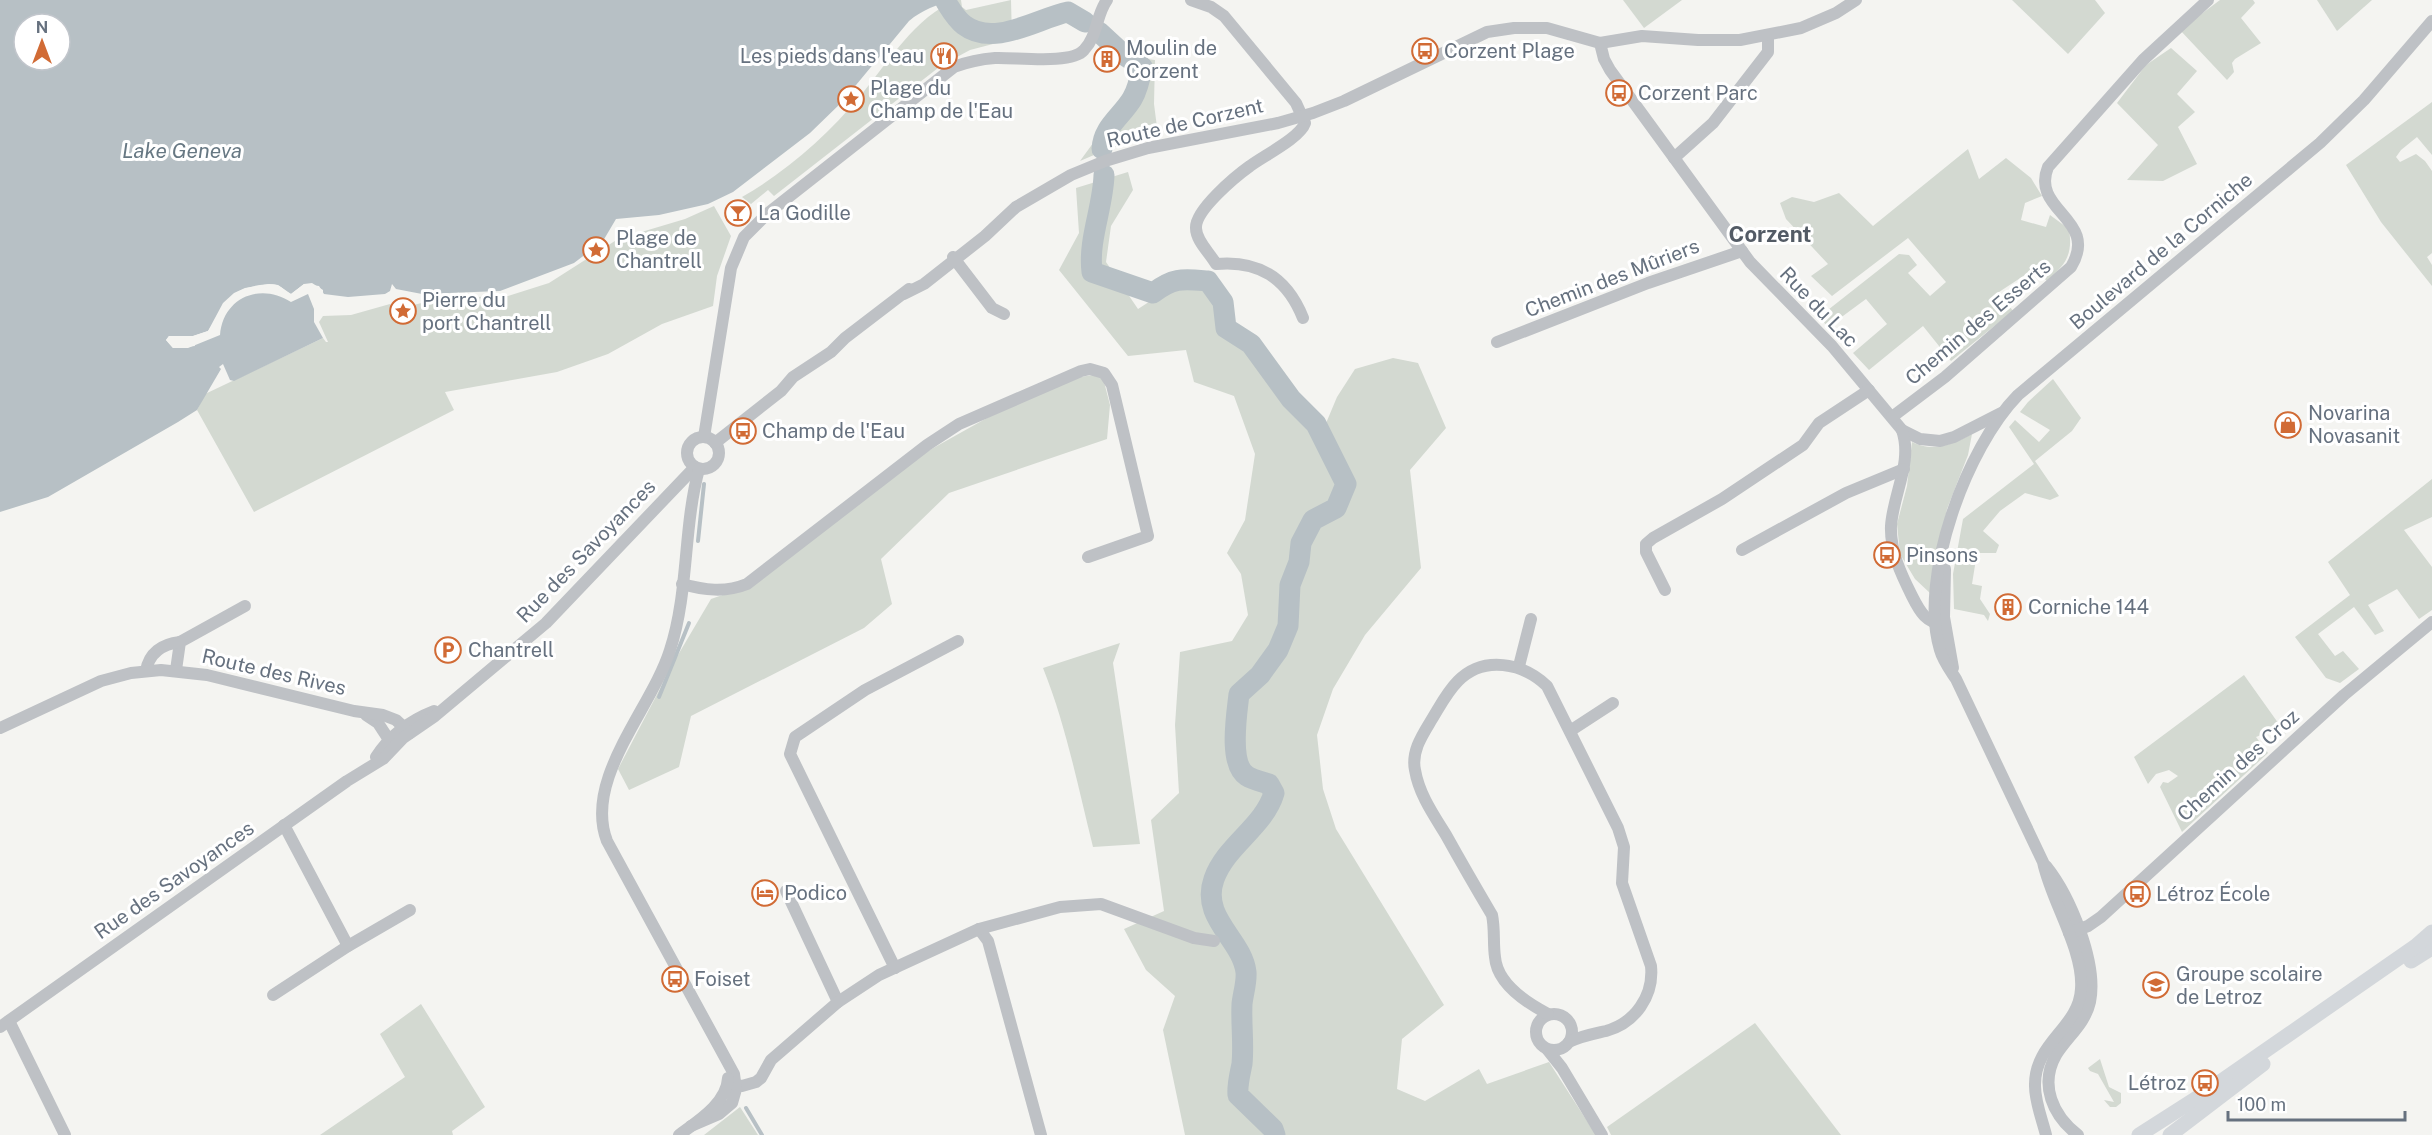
<svg xmlns="http://www.w3.org/2000/svg" width="2432" height="1135" viewBox="0 0 2432 1135" font-family="'Public Sans',sans-serif">
<style>
.green{fill:#d3d9d1}
.water{fill:#b7c0c5;fill-rule:evenodd}
.pier{fill:#f4f4f1}
.lines{fill:none;stroke-linecap:round;stroke-linejoin:round}
.stream{stroke:#b7c0c5;stroke-width:4}
.river{stroke:#b7c0c5;stroke-width:21}
.minor{stroke:#bec1c5;stroke-width:12}
.major{stroke:#d3d7db;stroke-width:15}
.labels{text-anchor:middle;stroke-width:6;stroke-linejoin:round;paint-order:stroke}
.poi-label{font-size:20px;fill:#66717f;stroke:#fff;text-anchor:start}
.street-label{font-size:20px;fill:#66717f;stroke:#fff}
.water-label{font-size:21px;font-style:italic;fill:#677883;stroke:#fff}
.quarter-label{font-size:22px;font-weight:bold;fill:#535b65;stroke:#fff}
</style>
<rect width="100%" height="100%" fill="#f4f4f1"/>
<!-- green -->
<g class="green">
<path d="M957 0H961L962 7 966 10 1011 0 1012 39 970 50 957 57 948 44 930 55 938 68 774 196 768 190 751 204 742 197C786 172 828 135 860 96 888 63 915 16 957 0Z"/>
<polygon points="1623,0 1682,0 1644,28"/>
<polygon points="2012,0 2095,0 2105,13 2068,54"/>
<polygon points="2220,0 2253,0 2255,3 2241,18 2261,43 2235,59 2232,63 2234,72 2227,80 2180,30"/>
<polygon points="2317,0 2372,0 2337,31"/>
<polygon points="1099,25 1138,58 1155,60 1154,104 1158,135 1108,149 1080,161 1123,102 1135,75 1095,38"/>
<polygon points="2171,48 2197,71 2177,94 2195,112 2178,127 2197,164 2163,181 2127,180 2158,145 2117,103 2146,65"/>
<polygon points="2432,102 2432,155 2417,137 2401,150 2396,157 2400,162 2416,154 2425,161 2432,171 2432,253 2427,257 2432,265 2432,286 2381,222 2346,165"/>
<path d="M1968 149 1979 179 2006 158 2031 178 2042 196 2025 203 2021 220 2046 227 2050 215 2069 229C2073 255 2066 264 2047 281L2034 269 1999 292 2013 311 1951 361 1923 326 1869 370 1853 353 1887 324 1866 299 1828 327 1819 317 1899 254 1909 255 1917 265 1908 273 1930 296 1946 282 1908 238 1832 296 1811 276 1828 264 1786 219 1780 203 1792 197 1814 202 1839 193 1873 226Z"/>
<polygon points="1128,172 1133,190 1111,226 1106,262 1138,309 1172,287 1205,287 1217,303 1324,428 1337,397 1355,369 1393,358 1418,363 1446,428 1410,470 1421,568 1365,635 1333,689 1317,735 1323,789 1336,829 1444,1005 1402,1039 1397,1089 1425,1101 1479,1069 1487,1084 1549,1062 1596,1135 1185,1135 1163,1030 1175,996 1146,970 1124,929 1164,911 1151,820 1179,793 1175,725 1180,652 1232,641 1248,615 1241,574 1227,553 1245,520 1255,454 1234,396 1194,382 1186,350 1128,356 1059,270 1079,233 1076,188"/>
<polygon points="714,206 731,236 717,276 713,306 662,324 608,354 557,372 445,392 454,410 254,512 197,410 205,394 321,339 323,338 326,342 328,342 319,322 323,316 351,315 390,304 397,309 442,298 508,296 549,283 618,239 685,219"/>
<polygon points="1093,375 1103,378 1110,405 1107,439 949,493 881,559 892,604 864,628 691,716 679,767 629,790 618,769 675,660 711,599 751,585 928,451 1003,409 1080,377"/>
<polygon points="2053,379 2081,418 2072,431 2035,461 2059,496 2050,500 2025,493 2000,511 1983,531 1999,545 1996,553 1977,553 1972,584 1982,586 1980,599 1990,614 1988,621 1984,615 1954,609 1953,574 1963,519 2034,464 2009,427 2015,420 2039,442 2050,430 2020,412 2028,402"/>
<path d="M1972 434 1968 455 1947 509 1930 593 1915 579 1900 554 1897 524 1907 486 1912 442C1933 453 1953 444 1972 434Z"/>
<polygon points="2432,479 2432,517 2404,530 2432,567 2432,610 2419,619 2397,589 2368,605 2384,631 2375,635 2354,607 2318,634 2335,656 2343,651 2359,669 2340,683 2326,678 2295,637 2350,595 2328,562"/>
<path d="M1120 643 1113 663 1140 844 1093 847C1078 787 1066 725 1043 668Z"/>
<polygon points="2244,675 2286,734 2278,728 2256,737 2268,753 2182,832 2160,787 2163,782 2168,783 2178,776 2169,770 2156,774 2148,784 2134,757"/>
<polygon points="421,1004 485,1107 452,1131 453,1135 320,1135 405,1077 380,1034"/>
<polygon points="1755,1023 1841,1135 1611,1135 1607,1127"/>
<polygon points="2100,1059 2109,1087 2121,1093 2121,1103 2116,1107 2110,1107 2104,1100 2114,1102 2098,1074 2090,1071 2088,1068"/>
<polygon points="740,1107 758,1135 704,1135"/>
</g>
<!-- water -->
<path class="water" d="M0 0H953L954 1C937 4 922 10 909 21L842 102 810 133 733 192 708 204 659 215 616 219 603 241 574 263 500 291 422 294 396 289 392 284 390 291 385 294 348 297 324 294 319 286 304 284 291 294C286 292 283 288 279 286 273 283 265 285 260 285 225 290 226 306 208 331L193 336H169L166 340 173 348H188L220 335C223 297 261 282 291 302L308 294 314 309V322L323 338 234 381 230 380 223 364 219 367 221 369 197 410 178 422 48 497 0 512ZM24 24H60V60H24Z"/>
<!-- pier -->
<polygon class="pier" points="312,283 323,290 323,297 320,291 311,286 292,296 287,296 291,299 278,291 265,289 249,291 239,296 245,293 253,290 262,289 276,291 285,294 277,288 269,287 246,291 236,295 226,305 210,333 194,339 170,340 174,345 194,343 195,346 173,348 166,340 169,336 193,336 208,331 223,303 234,293 245,288 269,284 278,285 291,294 304,284"/>
<g class="lines">
<!-- stream -->
<g class="stream">
<polyline points="698,541 704,484"/>
<polyline points="659,697 689,623"/>
<polyline points="746,1108 762,1135"/>
</g>
<!-- river -->
<g class="river">
<path d="M946 2C951 10 956 19 964 25 994 48 1038 18 1068 12L1085 22"/>
<path d="M1099 32 1124 55 1142 67C1140 79 1138 89 1132 99 1121 117 1103 127 1102 149"/>
<path d="M1104 175C1103 208 1088 239 1092 272L1153 293C1174 277 1183 279 1208 281L1223 302 1226 328 1251 344 1291 399 1316 424 1346 484 1336 508 1313 520 1301 543 1299 562 1290 585 1288 626 1278 650 1260 675 1239 694C1237 713 1228 764 1247 776 1253 780 1263 782 1269 784L1274 793C1264 827 1226 845 1214 879 1200 918 1242 939 1246 972 1247 982 1243 994 1242 1004 1241 1024 1244 1044 1242 1064 1240 1074 1237 1085 1238 1095L1273 1129 1275 1135"/>
</g>
<!-- minor -->
<g class="minor">
<path d="M1191 0 1211 7 1224 16 1296 103 1305 123C1300 138 1263 156 1250 166 1236 176 1195 210 1196 228 1196 241 1210 253 1216 264 1259 260 1287 278 1303 318"/>
<polyline points="1600,43 1604,59 1610,70 1750,262 1832,346 1902,430 1920,439 1940,441 1954,437 2001,413"/>
<polyline points="1674,158 1713,123 1768,52 1768,36"/>
<polyline points="953,257 992,308 1004,314"/>
<polyline points="904,294 924,284 985,236 1016,207 1071,175 1105,161 1148,148 1278,123 1313,113 1344,101 1487,32 1514,28 1547,28 1600,43 1642,36 1698,40 1740,40 1801,28 1836,13 1856,0"/>
<polyline points="1497,342 1648,283 1742,251"/>
<path d="M1892 417 1945 377 2071 267C2100 219 2030 211 2048 167L2143 60 2208 0"/>
<path d="M1902 430C1913 462 1893 494 1891 526 1890 551 1901 574 1912 596 1920 612 1926 623 1945 625"/>
<circle cx="703" cy="453" r="16"/>
<path d="M704 437 731 268 744 237 767 214 954 67C967 62 981 59 995 58 1016 57 1071 65 1084 50 1098 35 1096 15 1107 0"/>
<polyline points="715,443 781,391 793,377 831,352 845,338 909,289"/>
<polyline points="1742,550 1846,493 1904,469"/>
<polyline points="1945,569 1944,617 1953,668"/>
<path d="M682 584C704 590 725 593 747 584L927 445 959 424 1081 371 1090 369 1104 373 1112 385 1148 536 1088 557"/>
<polyline points="1665,590 1646,552 1646,544 1653,538 1722,499 1803,445 1819,423 1869,390"/>
<polyline points="1519,666 1531,619"/>
<polyline points="176,670 180,642 245,606"/>
<path d="M146 671C149 653 162 644 180 642"/>
<polyline points="366,715 378,723 393,746"/>
<polyline points="0,728 101,681 131,673 161,670 207,675 354,711 383,715 396,720 410,733"/>
<polyline points="1570,731 1613,703"/>
<path d="M376 757C390 735 411 720 434 711"/>
<polyline points="284,825 348,946"/>
<path d="M2046 866C2070 896 2098 963 2090 1002 2085 1024 2068 1036 2056 1055 2039 1085 2053 1116 2078 1135"/>
<polyline points="786,891 838,1002"/>
<polyline points="979,929 988,941 1041,1135"/>
<polyline points="2069,933 2088,926 2101,917 2344,695 2432,622"/>
<polyline points="895,968 790,754 795,737 865,690 958,641"/>
<polyline points="273,995 348,946 410,910"/>
<circle cx="1554" cy="1032" r="18"/>
<path d="M1548 1014C1527 1003 1497 984 1495 957 1493 943 1495 929 1492 915 1476 888 1461 862 1446 835 1433 814 1419 794 1415 770 1411 751 1423 734 1432 719 1440 706 1447 692 1458 681 1484 655 1523 663 1547 686L1618 828 1624 847 1622 883 1651 966C1654 996 1635 1023 1606 1031 1593 1034 1581 1036 1569 1042"/>
<polyline points="9,1021 65,1135"/>
<polyline points="0,1027 347,781 383,759 403,738 435,716 546,623 695,467"/>
<polyline points="1547,1049 1562,1068 1602,1135"/>
<polyline points="728,1084 742,1086 756,1082 761,1078 771,1060 838,1002 879,975 979,929 1060,907 1101,904 1194,938 1214,941"/>
<path d="M691 1126 719 1114 732 1103 736 1089 734 1074 607 841C583 779 652 708 670 650 689 592 683 528 699 469"/>
<path d="M679 1135C698 1121 727 1103 728 1078"/>
<path d="M2046 1135C2042 1119 2035 1102 2035 1086 2034 1042 2079 1028 2081 989 2084 950 2051 901 2043 862L1956 679C1950 670 1943 661 1940 650 1918 578 1967 447 2018 395L2320 143 2364 100 2432 21"/>
</g>
<!-- major -->
<g class="major">
<polyline points="2411,961 2432,948"/>
<polyline points="2139,1135 2200,1096 2416,946 2432,932"/>
<polyline points="2170,1135 2263,1064"/>
</g>
</g>
<!-- icons -->
<defs>
<g id="bus-ring" transform="scale(1.35)"><circle r="9.5" fill="#fff" stroke="#d16b35" stroke-width="1.5"/><path d="M-5-6H5V4H4V6H2V4H-2V6H-4V4H-5ZM-3.5-4V0h7V-4ZM-3.5 1.2v1.5H-2V1.2ZM2 1.2v1.5H3.5V1.2Z" fill="#d16b35"/></g>
<g id="restaurant-ring" transform="scale(1.35)"><circle r="9.5" fill="#fff" stroke="#d16b35" stroke-width="1.5"/><path d="M-5-6h1v4h1v-4h1v4h1v-4h1v5L-1.5 .5V6h-2V.5L-5-1ZM5-6V6H3V1.5H1.5Q1.5-4 5-6Z" fill="#d16b35"/></g>
<g id="building-ring" transform="scale(1.35)"><circle r="9.5" fill="#fff" stroke="#d16b35" stroke-width="1.5"/><path d="M-4-6H4V6H1V3H-1V6H-4ZM-2.5-4.3h1.7v1.8h-1.7ZM.8-4.3h1.7v1.8H.8ZM-2.5-1h1.7V.8h-1.7ZM.8-1h1.7V.8H.8Z" fill="#d16b35"/></g>
<g id="sight-ring" transform="scale(1.35)"><circle r="9.5" fill="#fff" stroke="#d16b35" stroke-width="1.5"/><path d="M0-6L1.8-2.2L6-1.7L2.9 1.2L3.7 5.4L0 3.3L-3.7 5.4L-2.9 1.2L-6-1.7L-1.8-2.2Z" fill="#d16b35"/></g>
<g id="bar-ring" transform="scale(1.35)"><circle r="9.5" fill="#fff" stroke="#d16b35" stroke-width="1.5"/><path d="M-6-5H6L.8 .8V4.5H3.5V6h-7V4.5H-.8V.8Z" fill="#d16b35"/></g>
<g id="shop-ring" transform="scale(1.35)"><circle r="9.5" fill="#fff" stroke="#d16b35" stroke-width="1.5"/><path d="M-5-2.5h2.3a2.7 3.5 0 0 1 5.4 0H5L5.5 6h-11ZM-1.5-2.5h3a1.5 2.3 0 0 0-3 0Z" fill="#d16b35"/></g>
<g id="parking-ring" transform="scale(1.35)"><circle r="9.5" fill="#fff" stroke="#d16b35" stroke-width="1.5"/><path d="M-3.5-5.5H1a3.5 3.5 0 0 1 0 7H-1V5.5H-3.5ZM-1-3.4V-.6H.8a1.4 1.4 0 0 0 0-2.8Z" fill="#d16b35"/></g>
<g id="hotel-ring" transform="scale(1.35)"><circle r="9.5" fill="#fff" stroke="#d16b35" stroke-width="1.5"/><path d="M-6-4.5h1.5V1H6V5H4.5V3h-9V5H-6ZM-4 0a1.8 1.8 0 1 1 3.6 0ZM.5 0V-2.5h3Q6-2.5 6 0Z" fill="#d16b35"/></g>
<g id="school-ring" transform="scale(1.35)"><circle r="9.5" fill="#fff" stroke="#d16b35" stroke-width="1.5"/><path d="M0-5L7-2L0 1L-7-2ZM-4 1L0 2.5L4 1V4Q0 6-4 4Z" fill="#d16b35"/></g>
</defs>
<g fill-rule="evenodd">
<use href="#bus-ring" x="1425" y="51"/>
<use href="#restaurant-ring" x="944" y="56"/>
<use href="#building-ring" x="1107" y="59"/>
<use href="#bus-ring" x="1619" y="93"/>
<use href="#sight-ring" x="851" y="99"/>
<use href="#bar-ring" x="738" y="213"/>
<use href="#sight-ring" x="596" y="250"/>
<use href="#sight-ring" x="403" y="311"/>
<use href="#shop-ring" x="2288" y="425"/>
<use href="#bus-ring" x="743" y="431"/>
<use href="#bus-ring" x="1887" y="555"/>
<use href="#building-ring" x="2008" y="607"/>
<use href="#parking-ring" x="448" y="650"/>
<use href="#hotel-ring" x="765" y="893"/>
<use href="#bus-ring" x="2137" y="894"/>
<use href="#bus-ring" x="675" y="979"/>
<use href="#school-ring" x="2156" y="985"/>
<use href="#bus-ring" x="2205" y="1083"/>
</g>
<g class="labels">
<!-- poi labels -->
<g class="poi-label">
<text x="1126" y="55">Moulin de<tspan x="1126" dy="23">Corzent</tspan></text>
<text x="1444" y="58">Corzent Plage</text>
<text x="924" y="63" text-anchor="end">Les pieds dans l'eau</text>
<text x="870" y="95">Plage du<tspan x="870" dy="23">Champ de l'Eau</tspan></text>
<text x="1638" y="100">Corzent Parc</text>
<text x="758" y="220">La Godille</text>
<text x="616" y="245">Plage de<tspan x="616" dy="23">Chantrell</tspan></text>
<text x="422" y="307">Pierre du<tspan x="422" dy="23">port Chantrell</tspan></text>
<text x="2308" y="420">Novarina<tspan x="2308" dy="23">Novasanit</tspan></text>
<text x="762" y="438">Champ de l'Eau</text>
<text x="1906" y="562">Pinsons</text>
<text x="2028" y="614">Corniche 144</text>
<text x="468" y="657">Chantrell</text>
<text x="784" y="900">Podico</text>
<text x="2156" y="901">Létroz École</text>
<text x="2176" y="981">Groupe scolaire<tspan x="2176" dy="23">de Letroz</tspan></text>
<text x="694" y="986">Foiset</text>
<text x="2186" y="1090" text-anchor="end">Létroz</text>
</g>
<!-- street labels -->
<g class="street-label">
<text transform="translate(1185 123) rotate(-13)" y="7">Route de Corzent</text>
<text transform="translate(2161 251) rotate(-40)" y="7">Boulevard de la Corniche</text>
<text transform="translate(1612 278) rotate(-21)" y="7">Chemin des Mûriers</text>
<text transform="translate(1819 307) rotate(46)" y="7">Rue du Lac</text>
<text transform="translate(1978 322) rotate(-40)" y="7">Chemin des Esserts</text>
<text transform="translate(586 551) rotate(-46)" y="7">Rue des Savoyances</text>
<text transform="translate(274 672) rotate(13)" y="7">Route des Rives</text>
<text transform="translate(2238 765) rotate(-42)" y="7">Chemin des Croz</text>
<text transform="translate(174 880) rotate(-35)" y="7">Rue des Savoyances</text>
</g>
<!-- water labels -->
<g class="water-label">
<text x="182" y="158">Lake Geneva</text>
</g>
<!-- quarter labels -->
<g class="quarter-label">
<text x="1770" y="242">Corzent</text>
</g>
</g>
<!-- north arrow -->
<g transform="translate(42 42)"><circle r="28" fill="#ffffff" stroke="#c2c6cc" stroke-width="1.5"/>
<path d="M0-4.5L10 22L0 15L-10 22Z" fill="#d16b35"/>
<text y="-9" font-size="16" font-weight="bold" text-anchor="middle" fill="#66717f">N</text>
</g>
<!-- scale -->
<path d="M2228 1111v9h177v-9" fill="none" stroke="#66717f" stroke-width="3"/>
<text x="2237" y="1111" font-size="18" fill="#66717f" stroke="#ffffff" stroke-width="4.5" paint-order="stroke">100 m</text>
</svg>
